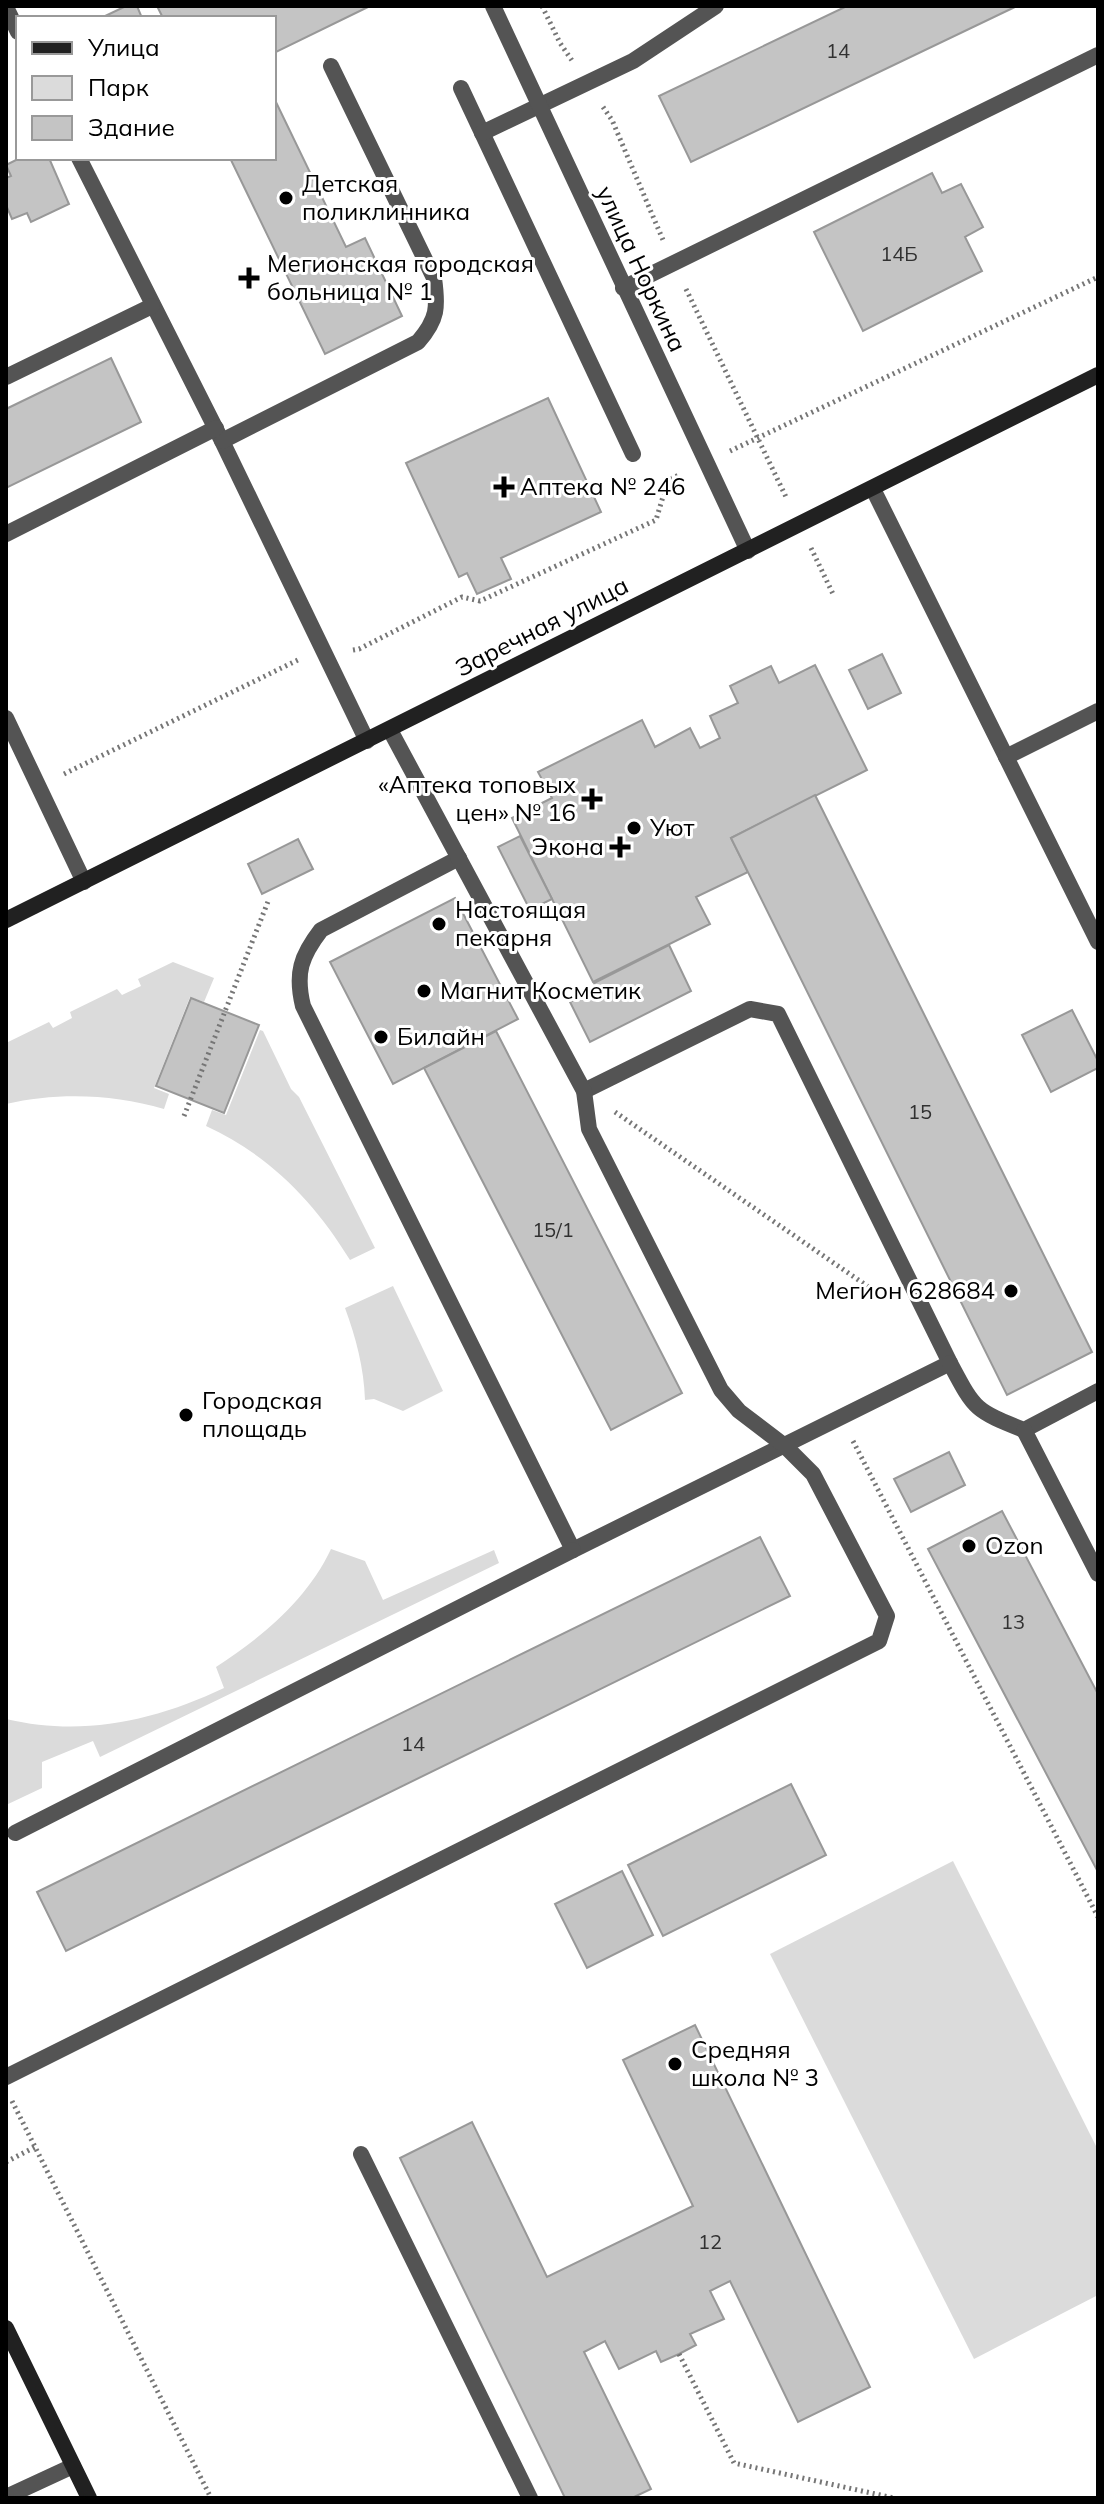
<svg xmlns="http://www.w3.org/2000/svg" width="1104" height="2504" viewBox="0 0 1104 2504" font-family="Mulish,sans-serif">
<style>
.green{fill:#dbdbdb}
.building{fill:#c4c4c4;stroke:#989898;stroke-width:2}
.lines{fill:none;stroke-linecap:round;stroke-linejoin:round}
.path{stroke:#767676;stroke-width:5;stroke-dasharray:2 4;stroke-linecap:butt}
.service{stroke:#545454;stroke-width:16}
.minor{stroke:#545454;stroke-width:16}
.secondary{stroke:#212121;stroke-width:16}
.poi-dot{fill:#000;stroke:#fff;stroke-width:3}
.labels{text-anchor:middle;stroke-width:6;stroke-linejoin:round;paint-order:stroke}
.number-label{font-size:20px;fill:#313131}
.poi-label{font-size:24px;fill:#000;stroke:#fff;text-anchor:start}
.street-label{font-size:24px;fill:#000;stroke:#fff}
</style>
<rect width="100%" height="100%" fill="#fff"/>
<!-- green -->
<g class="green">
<path d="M173 962 214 978 204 1002 190 997 154 1088 169 1094 164 1109C113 1094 58 1092 6 1104V1043L49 1022 53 1028 72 1018 70 1012 117 989 122 995 141 986 138 979Z"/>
<path d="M260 1030 263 1031 291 1089 299 1097 375 1248 350 1260C314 1201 269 1155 206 1126L212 1110 226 1115Z"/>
<path d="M393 1286 443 1391 403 1411 374 1399 365 1400C364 1368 356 1338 345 1308Z"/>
<path d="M331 1549 365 1561 383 1600 494 1550 499 1563 100 1757 93 1741 42 1762V1788L6 1805V1719C83 1737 154 1721 224 1688L216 1667C262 1637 307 1600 331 1549Z"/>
<polygon points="953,1861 1098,2150 1098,2295 974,2359 770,1954"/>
</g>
<!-- building -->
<g class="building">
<polygon points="126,6 137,6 142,18 101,18"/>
<polygon points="157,6 370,6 274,53 274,18 159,18 162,16"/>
<polygon points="847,6 1017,6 691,162 659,96"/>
<polygon points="274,98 346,247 365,238 402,316 325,354 230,158 274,158"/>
<polygon points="20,158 49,158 69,204 31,222 27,213 12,219 6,205 6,178 11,176 6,165"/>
<polygon points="932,173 942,193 961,184 983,227 965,237 982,271 863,331 814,232"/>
<polygon points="111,358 141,422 6,488 6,409"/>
<polygon points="548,398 601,512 501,558 511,579 477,594 467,573 459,577 406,463"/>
<polygon points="882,654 901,693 868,709 849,670"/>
<polygon points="815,665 867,770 731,838 748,872 696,897 710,924 593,982 512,818 552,798 538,772 642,720 655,747 690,728 700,748 720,738 710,716 738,703 730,686 771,666 779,683"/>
<polygon points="815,795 1092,1352 1007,1395 731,838"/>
<polygon points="520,836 552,899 530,910 498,847"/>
<polygon points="298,839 313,869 262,894 248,864"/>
<polygon points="455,898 518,1019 393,1084 330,962"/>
<polygon points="669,945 691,991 590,1042 570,1002 597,989 594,983"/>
<polygon points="191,998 259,1025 224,1113 156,1086"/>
<polygon points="1072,1010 1098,1061 1098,1068 1051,1092 1022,1035"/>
<polygon points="496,1031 682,1393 611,1430 424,1068"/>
<polygon points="949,1452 965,1485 911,1512 894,1479"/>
<polygon points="1002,1511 1098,1694 1098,1872 928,1549"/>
<polygon points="760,1537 790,1596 66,1951 37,1892"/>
<polygon points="791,1784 826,1855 663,1936 628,1865"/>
<polygon points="622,1871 653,1935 587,1968 555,1904"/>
<polygon points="695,2025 870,2387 798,2422 730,2281 710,2291 724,2319 690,2334 696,2345 679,2354 661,2362 656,2351 619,2369 605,2341 584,2352 651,2489 632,2498 565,2498 400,2158 472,2122 547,2277 693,2206 623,2060"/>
</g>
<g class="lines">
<!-- path -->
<g class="path">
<polyline points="542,6 560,43 573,62"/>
<polyline points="603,107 612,120 663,240"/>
<polyline points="686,289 787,499"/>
<polyline points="730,451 1098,277"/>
<polyline points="811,548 833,594"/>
<polyline points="353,650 359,649 462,597 480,601 656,520 668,480 681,474"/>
<polyline points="64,774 300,659"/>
<polyline points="615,1112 886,1299"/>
<polyline points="184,1116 269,899"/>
<polyline points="853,1441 1098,1917"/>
<polyline points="12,2101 211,2498"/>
<polyline points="6,2162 35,2147"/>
<polyline points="679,2354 734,2463 894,2498"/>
</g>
<!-- service -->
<g class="service">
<polyline points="6,7 18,32"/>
<polyline points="461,88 633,454"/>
<polyline points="482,133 633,61 716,6"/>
<polyline points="79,158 222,441 367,741"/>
<polyline points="623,288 1098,55"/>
<polyline points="6,377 152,306"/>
<path d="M222 441 418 342C438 319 438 307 434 278L331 66"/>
<polyline points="873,489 1098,942"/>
<polyline points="6,534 216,428"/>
<polyline points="6,718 84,882"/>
<polyline points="1006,757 1098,711"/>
<path d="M459 858 321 930C301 956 295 973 303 1006L573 1550 950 1363 778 1014 750 1009 584 1091"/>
<path d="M950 1363C975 1410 974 1410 1024 1430L1098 1391"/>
<polyline points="1024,1430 1098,1574"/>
<polyline points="15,1833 573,1550"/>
<polyline points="6,2077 879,1641 887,1616 813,1474 785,1446 739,1411 721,1390 589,1129 584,1091 390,730"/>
<polyline points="361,2154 530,2498"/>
<polyline points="6,2497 73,2466"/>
</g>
<!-- minor -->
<polyline class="minor" points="493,6 748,551"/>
<!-- secondary -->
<g class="secondary">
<polyline points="6,920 1098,375"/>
<polyline points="6,2328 89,2498"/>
</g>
</g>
<!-- markers -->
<g class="poi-dot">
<circle cx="286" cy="198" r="8"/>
<path d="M245 266h8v8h8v8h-8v8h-8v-8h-8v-8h8z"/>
<path d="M500 475h8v8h8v8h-8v8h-8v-8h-8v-8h8z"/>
<path d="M588 787h8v8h8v8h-8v8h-8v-8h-8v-8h8z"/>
<circle cx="634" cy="828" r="8"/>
<path d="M616 835h8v8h8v8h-8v8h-8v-8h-8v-8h8z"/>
<circle cx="439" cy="924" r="8"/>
<circle cx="424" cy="991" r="8"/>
<circle cx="381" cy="1037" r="8"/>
<circle cx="1011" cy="1291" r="8"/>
<circle cx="186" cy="1415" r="8"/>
<circle cx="969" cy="1546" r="8"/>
<circle cx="675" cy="2064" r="8"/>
</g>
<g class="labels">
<!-- number labels -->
<g class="number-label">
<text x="838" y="58">14</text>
<text x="899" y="261">14Б</text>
<text x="920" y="1119">15</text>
<text x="553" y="1237">15/1</text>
<text x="1013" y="1629">13</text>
<text x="413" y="1751">14</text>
<text x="710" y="2249">12</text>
</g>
<!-- poi labels -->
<g class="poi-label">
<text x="302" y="192">Детская<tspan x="302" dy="28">поликлинника</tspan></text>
<text x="267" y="272">Мегионская городская<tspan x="267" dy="28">больница № 1</tspan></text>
<text x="520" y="495">Аптека № 246</text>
<text x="576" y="793" text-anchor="end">«Аптека топовых<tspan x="576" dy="28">цен» № 16</tspan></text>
<text x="650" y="836">Уют</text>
<text x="604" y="855" text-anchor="end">Экона</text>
<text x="455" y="918">Настоящая<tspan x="455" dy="28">пекарня</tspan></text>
<text x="440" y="999">Магнит Косметик</text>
<text x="397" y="1045">Билайн</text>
<text x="995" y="1299" text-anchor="end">Мегион 628684</text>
<text x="202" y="1409">Городская<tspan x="202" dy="28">площадь</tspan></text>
<text x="985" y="1554">Ozon</text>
<text x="691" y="2058">Средняя<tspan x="691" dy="28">школа № 3</tspan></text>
</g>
<!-- street labels -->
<g class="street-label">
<text transform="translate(641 269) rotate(65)" y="8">улица Норкина</text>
<text transform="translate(542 627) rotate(-27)" y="8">Заречная улица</text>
</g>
</g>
<!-- border -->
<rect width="1104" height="2504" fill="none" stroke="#000000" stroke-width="16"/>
<!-- legend -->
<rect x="16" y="16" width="260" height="144" fill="#ffffff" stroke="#999999" stroke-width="2"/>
<rect x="32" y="42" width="40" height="12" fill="#212121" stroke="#999999" stroke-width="2"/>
<text x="88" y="56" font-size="24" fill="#000000">Улица</text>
<rect x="32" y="76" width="40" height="24" fill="#dbdbdb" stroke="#999999" stroke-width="2"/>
<text x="88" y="96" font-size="24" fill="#000000">Парк</text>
<rect x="32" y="116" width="40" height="24" fill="#c4c4c4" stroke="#999999" stroke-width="2"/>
<text x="88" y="136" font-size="24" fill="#000000">Здание</text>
</svg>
